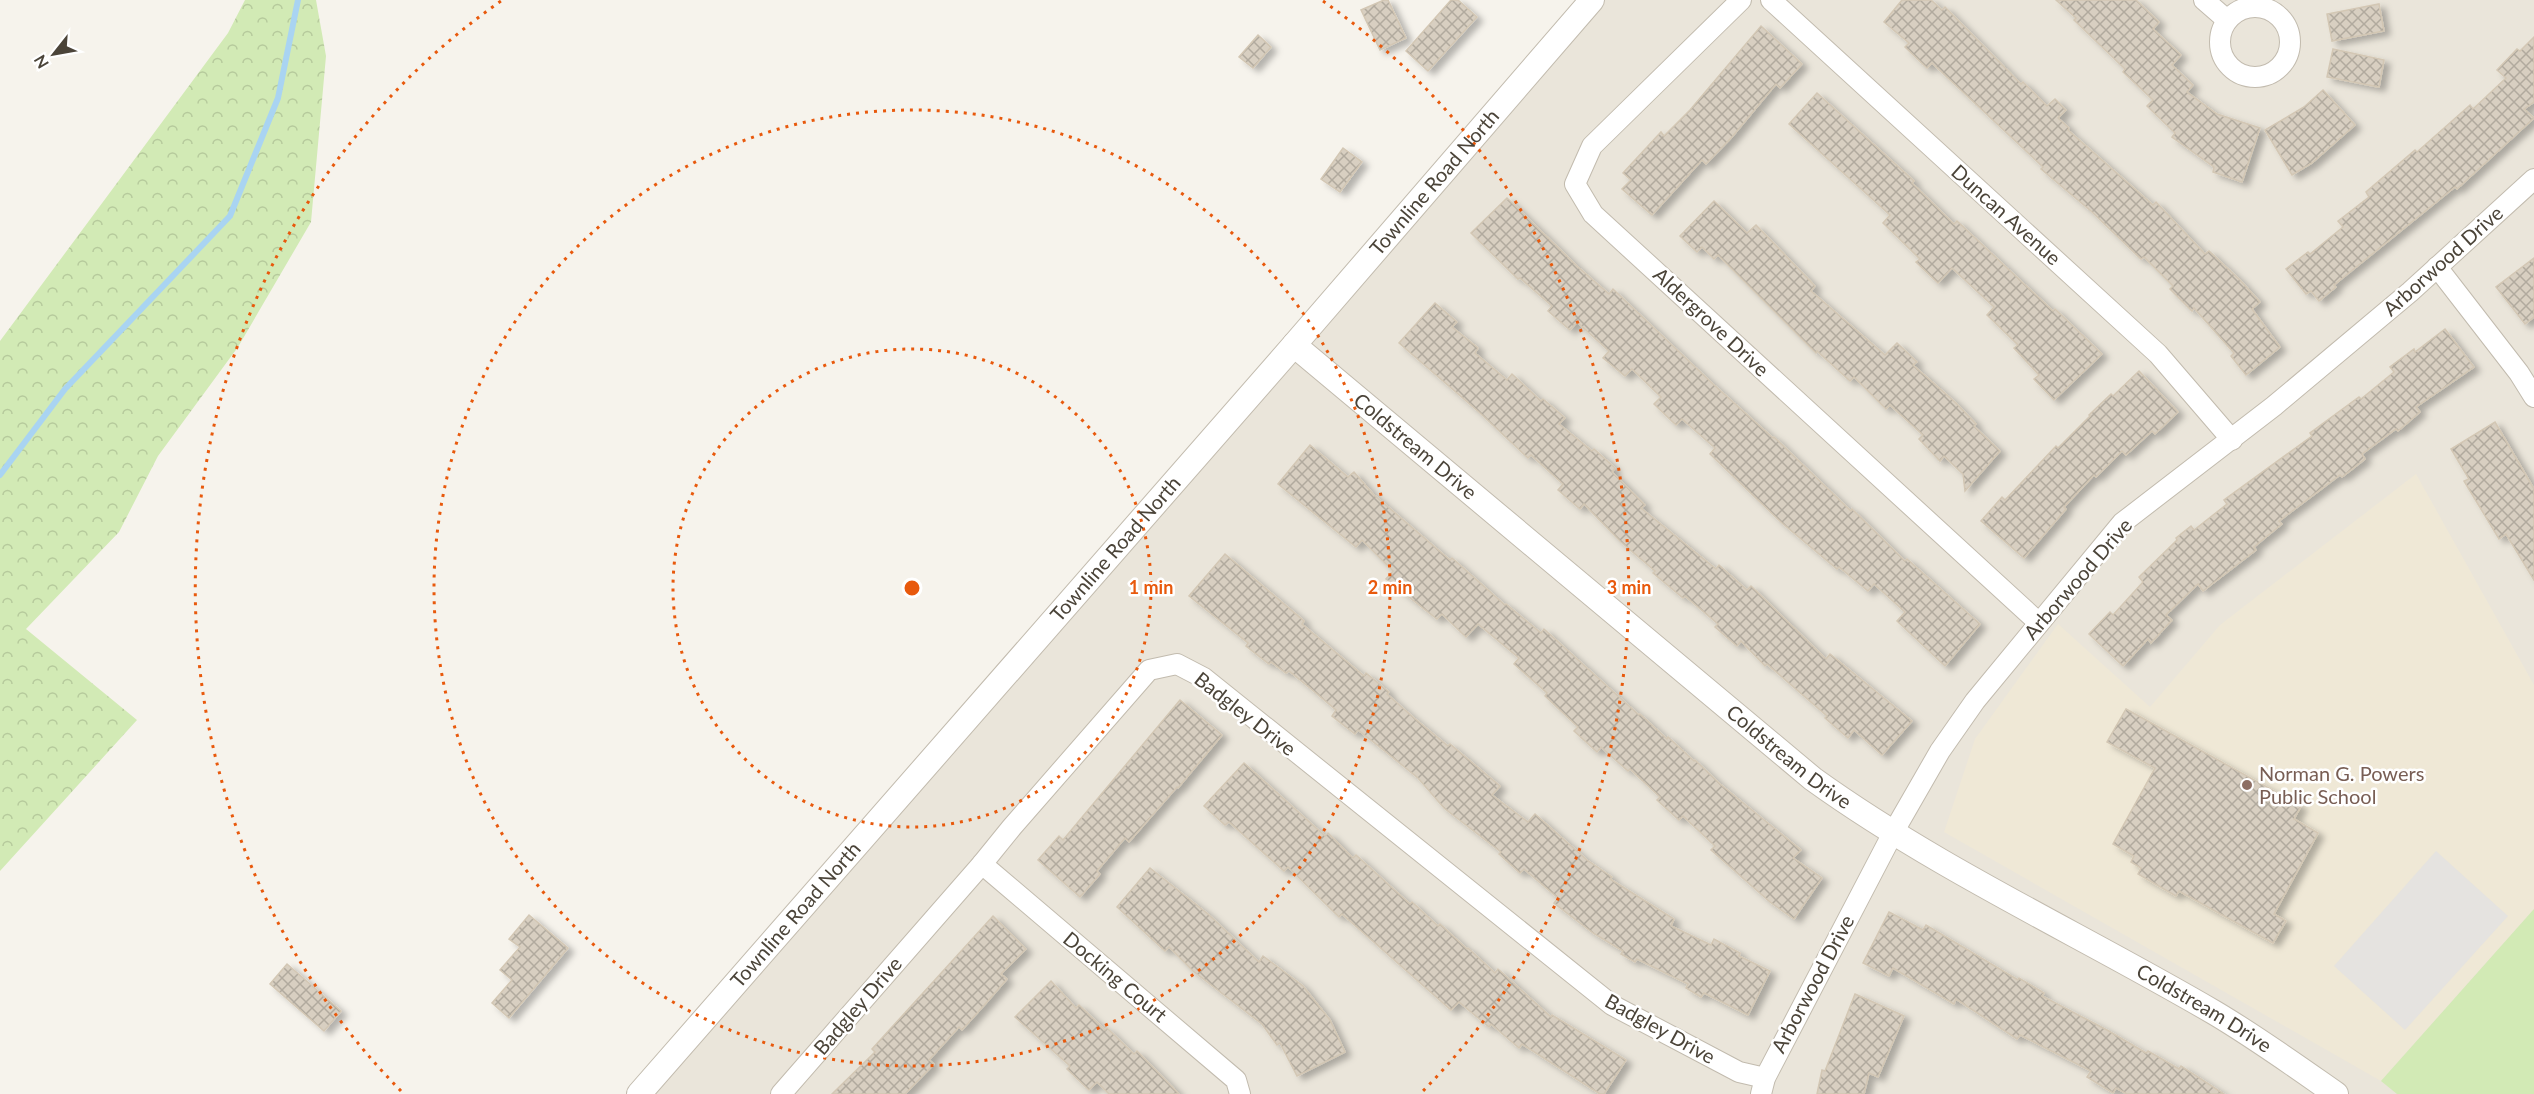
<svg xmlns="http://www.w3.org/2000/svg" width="2534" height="1094" viewBox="0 0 2534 1094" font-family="Lato,sans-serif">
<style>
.residential{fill:#eae5da}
.education{fill:#efe8d6}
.green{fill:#d2eab5}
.forest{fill:url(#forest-crowns)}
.parking{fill:#e5e3e0}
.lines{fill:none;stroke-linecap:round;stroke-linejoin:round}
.stream{stroke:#a9d4f2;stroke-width:6}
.building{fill:url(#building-cross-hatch);stroke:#d3c7b4;stroke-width:1.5;filter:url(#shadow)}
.minor-casing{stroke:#c2bbae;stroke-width:22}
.tertiary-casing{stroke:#c2bbae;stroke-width:26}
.minor{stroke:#fff;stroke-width:20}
.tertiary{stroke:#fff;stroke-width:24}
.ring{fill:none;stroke:#e8590c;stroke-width:3;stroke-dasharray:3 6}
.education-dot{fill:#8d6e63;stroke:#fff;stroke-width:2}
.labels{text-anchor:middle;stroke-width:5;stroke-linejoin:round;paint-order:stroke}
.street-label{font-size:20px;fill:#4b4439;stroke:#fff}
.education-label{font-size:20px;fill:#785e54;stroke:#fff;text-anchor:start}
.centre{fill:#e8590c;stroke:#fff;stroke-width:3}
.ring-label{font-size:18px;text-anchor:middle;font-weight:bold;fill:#e8590c;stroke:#fff;stroke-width:5;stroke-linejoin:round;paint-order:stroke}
</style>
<defs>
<pattern id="forest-crowns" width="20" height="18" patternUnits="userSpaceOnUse" patternTransform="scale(1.5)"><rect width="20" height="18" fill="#d2eab5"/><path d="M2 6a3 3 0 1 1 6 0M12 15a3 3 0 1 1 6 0" fill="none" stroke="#b6ca9c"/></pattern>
<pattern id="building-cross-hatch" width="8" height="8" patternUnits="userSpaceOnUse" patternTransform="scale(1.5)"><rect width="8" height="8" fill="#d8cfc1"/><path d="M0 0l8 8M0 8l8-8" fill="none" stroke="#b1aa9e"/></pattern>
<filter id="shadow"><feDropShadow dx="6" dy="4" stdDeviation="3" flood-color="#0004"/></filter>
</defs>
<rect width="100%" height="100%" fill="#f6f3ec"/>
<!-- residential -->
<polygon class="residential" points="1584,0 2534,0 2534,1094 627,1094"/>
<!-- education -->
<polygon class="education" points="2416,474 2534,685 2534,909 2381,1081 1944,832 1975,739 2058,624 2150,707 2220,625"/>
<!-- green -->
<polygon class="green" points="2534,909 2534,1094 2397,1094 2381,1081"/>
<!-- forest -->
<polygon class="forest" points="245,0 316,0 326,56 311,222 238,347 158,456 119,532 26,629 137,720 0,871 0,341 228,33"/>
<!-- parking -->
<polygon class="parking" points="2436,851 2508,916 2405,1030 2334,966"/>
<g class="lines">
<!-- stream -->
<polyline class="stream" points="0,475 65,389 230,216 278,98 298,0"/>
</g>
<!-- building -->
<g class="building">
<polygon points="1384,0 1388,0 1406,38 1380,50 1361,10"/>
<polygon points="1451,0 1458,0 1477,17 1428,71 1406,51"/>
<polygon points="1902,0 1931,0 1942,10 1945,7 2021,84 2023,82 2047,106 2055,99 2066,110 2058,118 2069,128 2068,130 2153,205 2156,202 2205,254 2209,251 2240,280 2260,302 2252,309 2280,347 2246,375 2231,356 2234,353 2194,308 2192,311 2170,289 2173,286 2144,257 2141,259 2091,211 2041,169 2043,167 1932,63 1927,68 1905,47 1909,43 1884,22"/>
<polygon points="2056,0 2136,0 2159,22 2153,29 2181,55 2172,65 2193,85 2187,92 2217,114 2260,128 2242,182 2213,172 2214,167 2172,137 2175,133 2147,106 2153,100 2123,72 2125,69 2074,20 2076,18"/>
<polygon points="2379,4 2384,31 2332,41 2327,14"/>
<polygon points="1761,26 1802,64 1780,88 1776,84 1732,137 1706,164 1702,160 1652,215 1622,189 1631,180 1623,173 1661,132 1664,136 1690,110"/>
<polygon points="1258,35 1271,47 1253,68 1239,57"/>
<polygon points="2534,37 2534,102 2524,109 2534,118 2457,189 2455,187 2334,285 2336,287 2319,301 2311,291 2306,294 2286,269 2308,252 2310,254 2343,227 2338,221 2369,197 2366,192 2415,150 2417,152 2470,105 2473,109 2506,78 2497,70 2517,49 2520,51"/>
<polygon points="2333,49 2384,60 2379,87 2327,77"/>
<polygon points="2323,90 2355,125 2312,163 2292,175 2265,130 2304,107"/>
<polygon points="1817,93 1914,181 1912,183 1954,224 1957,221 2053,311 2055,309 2102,354 2054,400 2034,379 2039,375 2014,348 2018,345 1987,315 1994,307 1952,268 1938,283 1916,262 1920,259 1883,223 1890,215 1789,124"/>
<polygon points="1343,148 1362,162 1340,192 1321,179"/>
<polygon points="1507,198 1578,267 1609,294 1613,289 1713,384 1773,438 1774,437 1851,511 1852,509 1905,561 1907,559 1980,624 1945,666 1897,621 1905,612 1874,584 1868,591 1839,567 1837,569 1782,523 1710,454 1715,448 1682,419 1676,425 1654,404 1661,397 1632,369 1625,376 1603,358 1609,351 1577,322 1570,330 1548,311 1552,306 1520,278 1518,279 1471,233"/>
<polygon points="1714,201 1747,233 1756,225 1815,286 1811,291 1885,355 1897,343 1917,362 1913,365 1956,403 1976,424 1974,426 2000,451 1965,491 1963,474 1944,456 1940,461 1919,439 1923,435 1890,405 1886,409 1854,377 1850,381 1817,351 1816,353 1718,255 1714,259 1702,247 1697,252 1680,236"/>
<polygon points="2534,258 2534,317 2525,324 2496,287"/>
<polygon points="1435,303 1457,322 1452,327 1478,348 1475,353 1507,380 1512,374 1541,401 1543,399 1565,418 1559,424 1592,451 1594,449 1615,468 1612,472 1645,505 1641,508 1716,569 1719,565 1747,590 1751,586 1826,659 1830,654 1912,721 1882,755 1854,730 1848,738 1825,718 1827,716 1767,664 1765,666 1741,641 1737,646 1715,627 1718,624 1685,596 1683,598 1653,573 1655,571 1621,542 1584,504 1580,509 1558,490 1563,484 1531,455 1528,458 1479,412 1399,343"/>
<polygon points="2445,329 2474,367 2416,407 2420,412 2398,431 2396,429 2362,454 2365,459 2342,477 2340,475 2279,521 2282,524 2254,547 2256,550 2238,564 2203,591 2198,584 2166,615 2172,620 2151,643 2148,639 2123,666 2089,634 2110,612 2113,615 2143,582 2139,577 2177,540 2176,538 2191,526 2194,530 2227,504 2224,500 2312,436 2310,433 2359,397 2361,399 2394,372 2390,367 2414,349 2415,352"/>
<polygon points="2139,371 2178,412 2155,434 2152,431 2126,455 2122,451 2096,477 2094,475 2064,507 2066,509 2024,558 1981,521 2002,497 2005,500 2056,446 2058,448 2090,416 2089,415 2111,394 2113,396"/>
<polygon points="2495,422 2534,489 2534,580 2506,534 2499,539 2464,481 2469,479 2451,449"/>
<polygon points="1310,445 1348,477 1354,472 1373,494 1450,560 1452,558 1505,605 1506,604 1541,633 1544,629 1639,715 1640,714 1667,739 1668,737 1694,761 1695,760 1720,784 1801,850 1793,858 1822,878 1794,919 1770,902 1711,850 1715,846 1683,816 1679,820 1657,800 1660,797 1630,769 1628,771 1601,747 1597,752 1574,731 1578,727 1545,696 1547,693 1514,664 1519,658 1478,624 1466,637 1442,614 1437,619 1386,579 1393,571 1362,540 1356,547 1278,484"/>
<polygon points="1225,554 1304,621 1302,624 1364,676 1366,673 1389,692 1387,694 1414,718 1448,746 1450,744 1500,786 1492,795 1528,822 1535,814 1587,860 1612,877 1610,879 1674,919 1671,926 1711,945 1714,939 1740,953 1739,956 1770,971 1748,1015 1704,993 1701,997 1686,988 1688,984 1637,959 1635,962 1621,954 1623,951 1593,933 1554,903 1558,898 1524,869 1520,873 1499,854 1501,852 1444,808 1418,778 1386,752 1358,730 1355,734 1332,716 1336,710 1310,688 1289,671 1286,673 1271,662 1269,664 1246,646 1248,643 1189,596"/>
<polygon points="1180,700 1222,735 1178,788 1177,787 1129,842 1125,838 1097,871 1100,874 1080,897 1038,860 1059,836 1063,840"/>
<polygon points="2126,709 2301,806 2294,819 2318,833 2274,914 2286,921 2273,943 2179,891 2176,896 2138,874 2141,868 2131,862 2134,856 2113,844 2155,768 2107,742"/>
<polygon points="1244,763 1325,836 1328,833 1353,858 1356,855 1410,904 1412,902 1438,926 1440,924 1467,949 1468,948 1495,973 1498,969 1551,1017 1552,1015 1626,1060 1604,1094 1600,1094 1522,1044 1519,1048 1491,1024 1489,1027 1459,1002 1451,1010 1342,914 1339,917 1288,867 1284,871 1229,822 1225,825 1204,806"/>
<polygon points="1150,868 1208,914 1259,962 1263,956 1303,986 1330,1020 1345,1052 1297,1076 1280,1043 1277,1045 1262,1024 1193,971 1169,947 1165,951 1117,907"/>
<polygon points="1889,912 1923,930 1926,925 2018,980 2019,978 2044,993 2042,996 2107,1030 2146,1053 2148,1051 2179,1069 2181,1066 2224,1094 2127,1094 2116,1088 2113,1093 2087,1077 2091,1071 2020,1035 2017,1039 1956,999 1954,1004 1893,968 1889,976 1863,963"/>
<polygon points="529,915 568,948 509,1018 492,1003 512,980 500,970 520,947 509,939"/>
<polygon points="993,916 1026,949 1001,974 1007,979 987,1002 962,1030 959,1027 929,1060 934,1064 905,1094 832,1094 875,1052 872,1049"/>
<polygon points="287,964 341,1011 324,1031 270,984"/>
<polygon points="1051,981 1076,1008 1079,1005 1105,1030 1107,1028 1134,1054 1137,1051 1179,1094 1109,1094 1097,1082 1089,1090 1067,1069 1070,1066 1015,1017"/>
<polygon points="1855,994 1904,1016 1878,1077 1869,1073 1864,1094 1817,1094 1822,1070 1825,1071"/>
</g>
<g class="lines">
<!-- minor casing -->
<g class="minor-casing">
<g id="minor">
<polyline points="1741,0 1592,146 1575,184 1593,214 2039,623"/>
<polyline points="1771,0 2158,354 2232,440"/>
<polyline points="2204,0 2227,20"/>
<circle cx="2255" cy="42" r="35"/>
<polyline points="2437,267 2519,373 2534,397"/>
<polyline points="982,864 1236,1080 1240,1094"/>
<polyline points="781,1094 982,864 1012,827 1149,670 1177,664 1204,678 1612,1005 1739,1072 1765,1078"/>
<polyline points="1761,1094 1765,1078 1894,831 1940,751 1975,701 2122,523 2274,406 2410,292 2534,179"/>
</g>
</g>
<!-- tertiary casing -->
<g class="tertiary-casing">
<g id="tertiary">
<path id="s1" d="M1294 345 1813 779C1938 869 2082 935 2215 1013 2257 1038 2296 1066 2336 1094"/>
<path id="s2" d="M639 1094 1294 345 1592 0"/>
</g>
</g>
<!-- minor -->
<use href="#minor" class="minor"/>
<!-- tertiary -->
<use href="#tertiary" class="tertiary"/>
</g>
<!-- distance rings -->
<g class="ring">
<circle cx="912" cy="588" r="239"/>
<circle cx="912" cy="588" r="478"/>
<path d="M401 1091A717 717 0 0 1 501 1M1323 1A717 717 0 0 1 1423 1091"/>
</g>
<!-- markers -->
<circle class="education-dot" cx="2247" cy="785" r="6"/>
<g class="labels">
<!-- street labels -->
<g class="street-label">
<text dy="7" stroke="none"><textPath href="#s2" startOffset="1210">Townline Road North</textPath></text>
<text transform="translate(2006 215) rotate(42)" y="7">Duncan Avenue</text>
<text transform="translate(2443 261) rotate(-42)" y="7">Arborwood Drive</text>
<text transform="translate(1711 322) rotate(43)" y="7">Aldergrove Drive</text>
<text dy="7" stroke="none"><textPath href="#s1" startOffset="158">Coldstream Drive</textPath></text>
<text dy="7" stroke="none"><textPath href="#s2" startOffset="724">Townline Road North</textPath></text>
<text transform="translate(2078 579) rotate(-49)" y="7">Arborwood Drive</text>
<text transform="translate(1245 714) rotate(38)" y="7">Badgley Drive</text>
<text dy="7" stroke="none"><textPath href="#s1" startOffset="644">Coldstream Drive</textPath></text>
<text dy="7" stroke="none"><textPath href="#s2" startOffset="238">Townline Road North</textPath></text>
<text transform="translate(1115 977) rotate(40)" y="7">Docking Court</text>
<text transform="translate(1813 984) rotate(-62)" y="7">Arborwood Drive</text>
<text transform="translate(858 1006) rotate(-49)" y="7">Badgley Drive</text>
<text dy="7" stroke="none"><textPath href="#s1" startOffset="1130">Coldstream Drive</textPath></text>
<text transform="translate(1660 1029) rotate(29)" y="7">Badgley Drive</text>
</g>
<!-- education labels -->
<g class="education-label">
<text x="2259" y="781">Norman G. Powers<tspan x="2259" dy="23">Public School</tspan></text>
</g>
</g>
<circle cx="912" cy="588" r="9" class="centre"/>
<g class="ring-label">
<text x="1151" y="594">1 min</text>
<text x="1390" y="594">2 min</text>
<text x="1629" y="594">3 min</text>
</g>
<!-- north arrow -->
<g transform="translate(54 54) rotate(239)" stroke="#ffffff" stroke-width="4.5" paint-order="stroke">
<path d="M0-4.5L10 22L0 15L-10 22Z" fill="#4b4439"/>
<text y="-9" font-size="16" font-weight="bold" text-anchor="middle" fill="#4b4439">N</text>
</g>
</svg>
